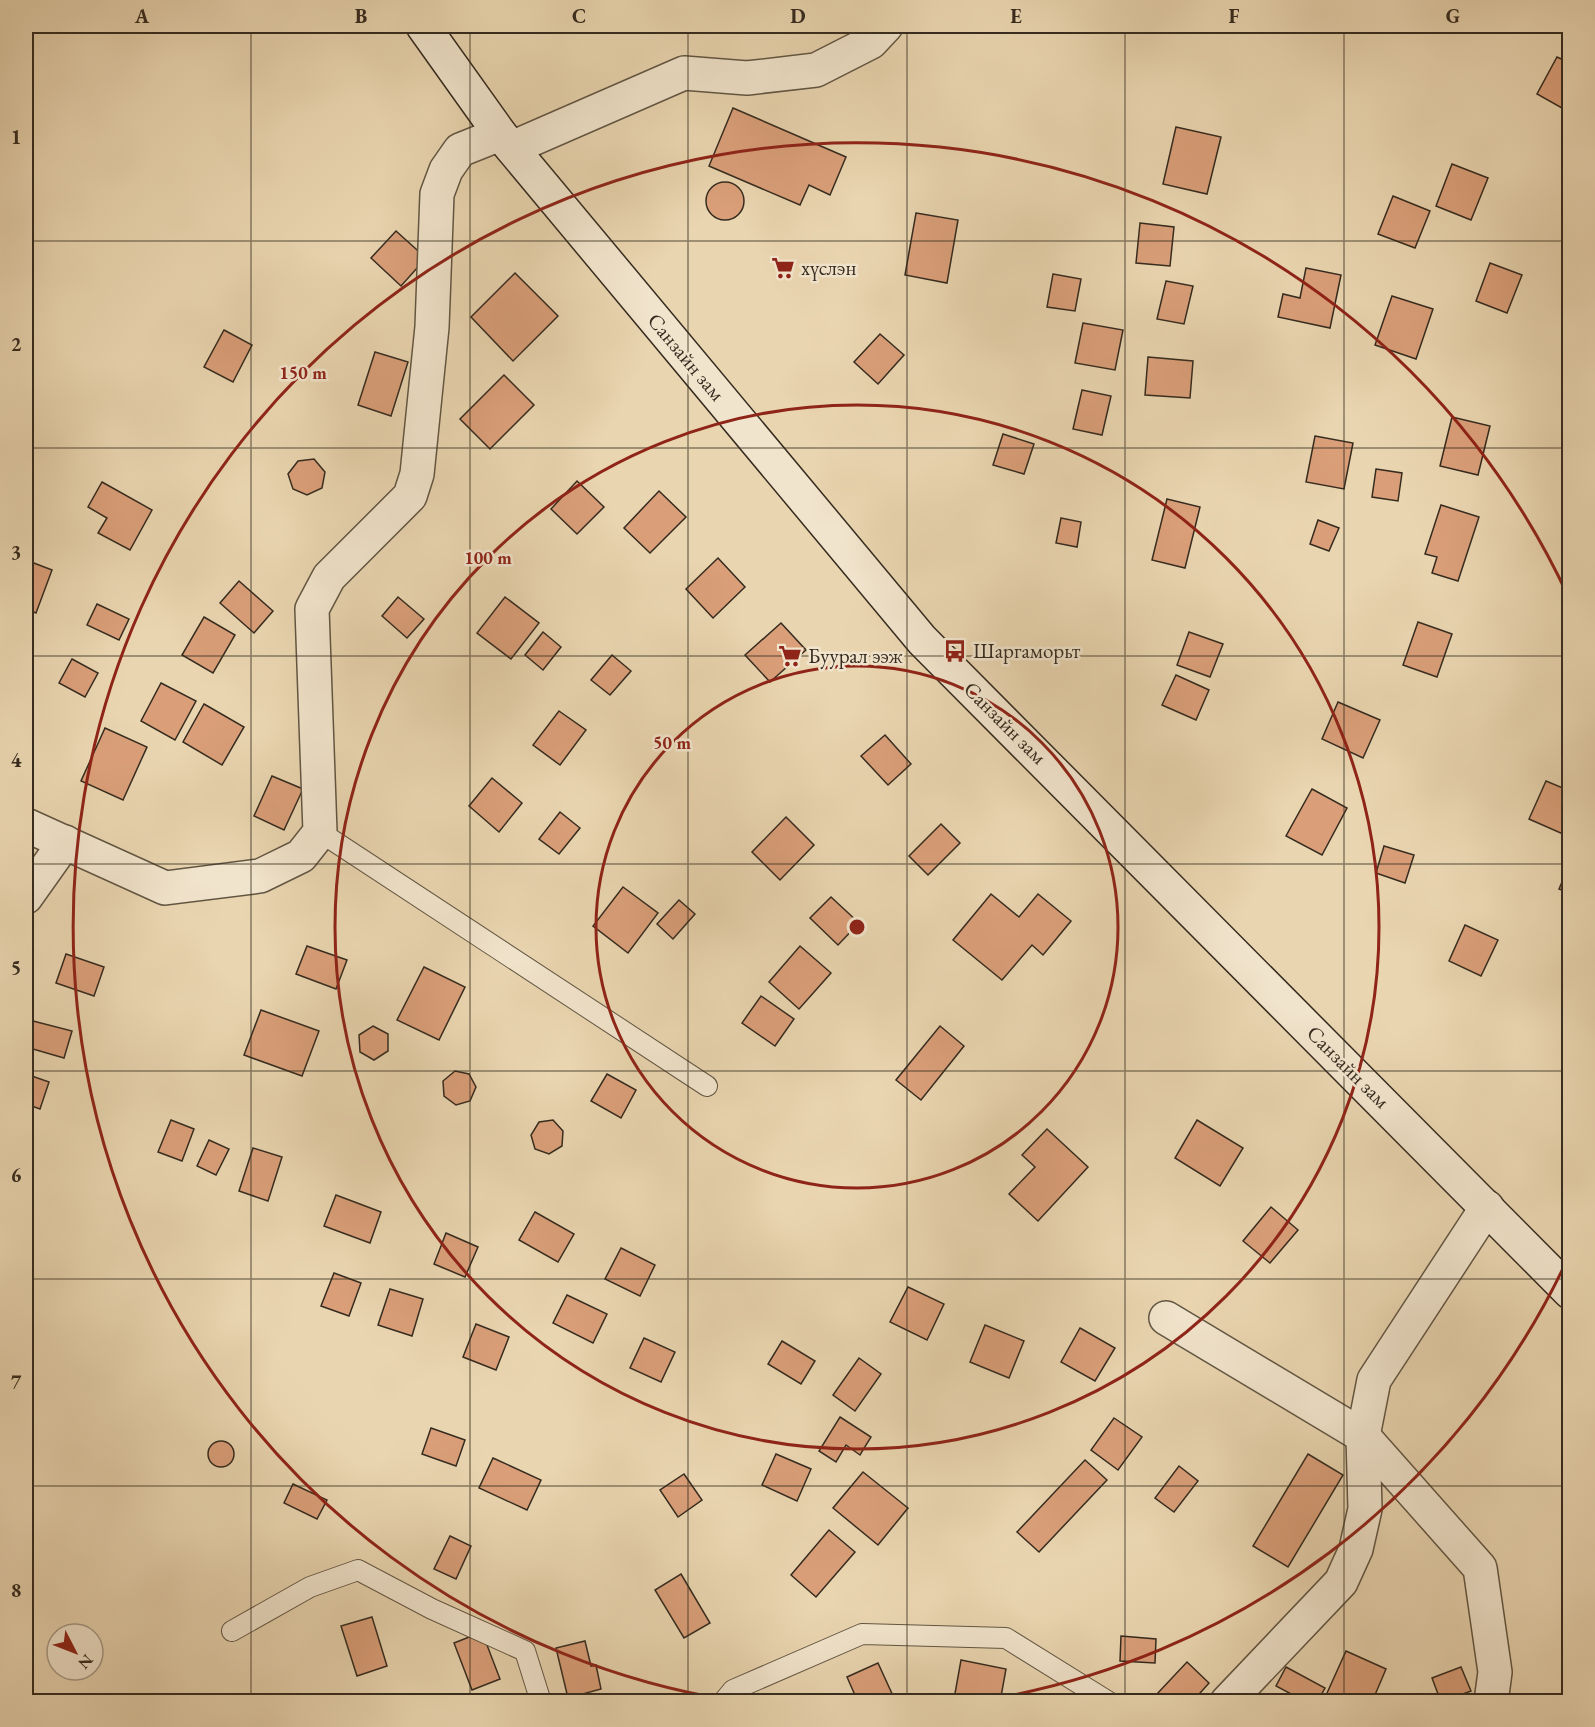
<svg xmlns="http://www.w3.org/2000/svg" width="1595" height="1727" viewBox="0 0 1595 1727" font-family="'EB Garamond',serif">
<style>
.building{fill:#da9f79;stroke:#352b1f;stroke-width:1.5}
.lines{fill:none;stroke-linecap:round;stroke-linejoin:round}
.service-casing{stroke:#625643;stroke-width:22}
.minor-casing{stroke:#625643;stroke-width:36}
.secondary-casing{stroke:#352b1f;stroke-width:36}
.service{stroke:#f1e4cc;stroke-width:20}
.minor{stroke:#f1e4cc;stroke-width:33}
.secondary{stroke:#f1e4cc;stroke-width:33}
.grid{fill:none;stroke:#352b1f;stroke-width:1.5;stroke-opacity:0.55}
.ring{fill:none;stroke:#8f2418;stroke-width:3}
.labels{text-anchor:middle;stroke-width:5;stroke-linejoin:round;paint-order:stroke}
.poi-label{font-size:21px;fill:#352b1f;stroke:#f1e4cc;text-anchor:start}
.street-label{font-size:21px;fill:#352b1f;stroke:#f1e4cc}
.centre{fill:#8f2418;stroke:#f1e4cc;stroke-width:3}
.ring-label{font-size:18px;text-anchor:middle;font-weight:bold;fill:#8f2418;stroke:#f1e4cc;stroke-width:5;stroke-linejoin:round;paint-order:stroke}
.neatline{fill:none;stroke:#352b1f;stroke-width:2}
.grid-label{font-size:20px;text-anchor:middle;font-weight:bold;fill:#352b1f}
</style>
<rect width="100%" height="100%" fill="#e9d5b0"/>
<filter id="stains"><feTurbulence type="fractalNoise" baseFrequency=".00333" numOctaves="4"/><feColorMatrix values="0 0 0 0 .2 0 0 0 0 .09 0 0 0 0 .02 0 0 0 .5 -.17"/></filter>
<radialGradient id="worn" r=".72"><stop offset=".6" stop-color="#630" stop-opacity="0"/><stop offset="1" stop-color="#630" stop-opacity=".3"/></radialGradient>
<!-- building -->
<g class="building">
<polygon points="1557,57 1570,63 1569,112 1537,94"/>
<polygon points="733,108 846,157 830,195 809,185 800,205 709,166"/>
<polygon points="1176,127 1221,137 1207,194 1163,184"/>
<polygon points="1452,164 1488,178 1471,220 1436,206"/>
<circle cx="725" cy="201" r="19"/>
<polygon points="1393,196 1430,211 1415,248 1378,234"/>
<polygon points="916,213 958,220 947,283 905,275"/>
<polygon points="1140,223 1174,227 1170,266 1136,263"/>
<polygon points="396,231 426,258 401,286 371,258"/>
<polygon points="1490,263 1522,275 1507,313 1476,301"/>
<polygon points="1306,268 1341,275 1330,328 1278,317 1283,294 1300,298"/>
<polygon points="515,273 558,316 513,361 471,317"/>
<polygon points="1053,274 1081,279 1075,311 1047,307"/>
<polygon points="1166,281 1193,286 1184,324 1157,319"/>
<polygon points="1392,296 1433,309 1416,359 1375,345"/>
<polygon points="1083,323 1123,330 1115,370 1075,363"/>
<polygon points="224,330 252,345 233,382 204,367"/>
<polygon points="880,334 904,355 878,384 854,362"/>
<polygon points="375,352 408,362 391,416 358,405"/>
<polygon points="1148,357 1193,361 1190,398 1145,395"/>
<polygon points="504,375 534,405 490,449 460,419"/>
<polygon points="1082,390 1111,396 1102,435 1073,429"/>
<polygon points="1452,417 1490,426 1478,475 1440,466"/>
<polygon points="1003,434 1034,444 1024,474 993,465"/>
<polygon points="1315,436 1353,443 1344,489 1306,482"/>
<polygon points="314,459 325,472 322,488 307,495 293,489 288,474 298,461"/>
<polygon points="1376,469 1402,473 1398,501 1372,497"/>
<polygon points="577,481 604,507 577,534 551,509"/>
<polygon points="102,482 152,510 130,550 98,533 107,518 88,507"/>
<polygon points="659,491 686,517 650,553 624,528"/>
<polygon points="1167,499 1200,507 1185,568 1152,560"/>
<polygon points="1441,505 1479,517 1458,581 1432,573 1437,557 1425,554"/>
<polygon points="1061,518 1081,522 1077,547 1056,543"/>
<polygon points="1318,520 1339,528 1329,551 1310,544"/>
<polygon points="718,558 745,587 713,618 686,589"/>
<polygon points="26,560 52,570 36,613 26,609"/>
<polygon points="239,581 273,611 254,633 220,603"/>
<polygon points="398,597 424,619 407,638 382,616"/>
<polygon points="505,597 539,623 511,659 477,633"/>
<polygon points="97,604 129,619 119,640 87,625"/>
<polygon points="204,617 235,635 213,673 182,655"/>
<polygon points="1418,622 1452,634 1437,677 1403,665"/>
<polygon points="781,623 806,650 770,682 745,655"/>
<polygon points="543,632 561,647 543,670 525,655"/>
<polygon points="1189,632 1223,644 1210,677 1177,665"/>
<polygon points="612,655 631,671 610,695 591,680"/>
<polygon points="72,659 98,673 85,697 59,683"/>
<polygon points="1176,675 1209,690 1196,720 1162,705"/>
<polygon points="161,683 196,701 175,740 141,721"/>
<polygon points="1338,702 1380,720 1363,758 1322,739"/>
<polygon points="204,704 244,727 222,765 183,742"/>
<polygon points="559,711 586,730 560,765 533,745"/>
<polygon points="105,728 147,747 123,800 81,781"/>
<polygon points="885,735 911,764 888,785 861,756"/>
<polygon points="272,776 303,789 284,830 254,816"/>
<polygon points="492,778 522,803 499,832 469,806"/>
<polygon points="1546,781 1570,791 1570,820 1563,834 1529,819"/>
<polygon points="1312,789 1347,808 1322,855 1286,836"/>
<polygon points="560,812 580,828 559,854 539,839"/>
<polygon points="786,817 814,845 780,880 752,852"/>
<polygon points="941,824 960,843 928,875 909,856"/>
<polygon points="1384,846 1414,855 1405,883 1376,873"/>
<polygon points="1570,863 1570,893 1559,889"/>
<polygon points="623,887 658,913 628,953 593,926"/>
<polygon points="991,894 1019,917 1038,894 1071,921 1043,955 1032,945 1002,980 953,940"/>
<polygon points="831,897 859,923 838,945 810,918"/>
<polygon points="679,900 695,914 673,939 657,924"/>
<polygon points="1465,925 1498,940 1481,976 1449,961"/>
<polygon points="307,946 347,960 336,989 296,974"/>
<polygon points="800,946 831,973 799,1009 769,982"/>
<polygon points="66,954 104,967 94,996 56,983"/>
<polygon points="424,967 465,987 439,1040 397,1020"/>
<polygon points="761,996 794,1019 775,1046 742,1023"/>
<polygon points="261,1010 319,1031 302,1076 244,1055"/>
<polygon points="33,1021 72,1031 64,1058 26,1047"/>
<polygon points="373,1026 388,1034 388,1051 374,1060 360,1052 359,1035"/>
<polygon points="940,1026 964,1046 921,1100 896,1080"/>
<polygon points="455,1071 469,1074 476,1087 470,1101 456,1105 444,1096 443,1081"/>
<polygon points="26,1074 49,1082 40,1109 26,1104"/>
<polygon points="607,1074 636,1090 621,1118 591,1101"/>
<polygon points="171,1120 194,1129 182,1161 158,1152"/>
<polygon points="553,1120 563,1131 562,1146 549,1154 535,1149 531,1135 539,1122"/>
<polygon points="1197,1120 1243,1148 1220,1186 1175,1158"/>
<polygon points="1047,1129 1088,1167 1038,1221 1009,1194 1035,1167 1022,1155"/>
<polygon points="209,1140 229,1149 216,1175 197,1166"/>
<polygon points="253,1148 282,1157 268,1201 239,1191"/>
<polygon points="336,1195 381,1212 370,1243 324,1226"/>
<polygon points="1271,1207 1298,1230 1270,1263 1243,1241"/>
<polygon points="535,1212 574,1234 558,1262 519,1240"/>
<polygon points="446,1233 478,1247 465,1277 434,1264"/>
<polygon points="621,1248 655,1265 640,1296 605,1279"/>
<polygon points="334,1273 361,1283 349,1316 321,1306"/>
<polygon points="908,1287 944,1304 927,1340 890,1322"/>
<polygon points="390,1289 423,1299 412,1336 378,1325"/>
<polygon points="567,1295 607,1314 593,1343 553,1323"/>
<polygon points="476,1324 509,1337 496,1370 463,1357"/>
<polygon points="985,1325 1024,1341 1009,1378 970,1362"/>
<polygon points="1080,1328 1115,1348 1095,1381 1061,1362"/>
<polygon points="644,1338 675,1352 661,1382 630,1368"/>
<polygon points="782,1341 815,1361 801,1384 768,1364"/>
<polygon points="859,1358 881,1374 855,1411 833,1395"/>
<polygon points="840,1417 871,1437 860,1455 846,1445 836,1462 819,1451"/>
<polygon points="1114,1418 1142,1437 1118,1470 1091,1450"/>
<polygon points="431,1428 465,1440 456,1466 422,1454"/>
<circle cx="221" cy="1454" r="13"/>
<polygon points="776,1454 811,1469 797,1501 762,1485"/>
<polygon points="1308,1454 1343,1475 1288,1567 1253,1546"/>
<polygon points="493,1458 541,1480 527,1510 479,1488"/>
<polygon points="1085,1460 1107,1480 1039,1552 1017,1532"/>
<polygon points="1179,1466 1198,1481 1174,1512 1155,1498"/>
<polygon points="863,1472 908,1508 878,1545 833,1508"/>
<polygon points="684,1474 702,1500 678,1517 660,1490"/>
<polygon points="293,1484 327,1500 317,1519 284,1503"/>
<polygon points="829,1530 855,1552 816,1597 791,1575"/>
<polygon points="450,1536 471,1546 456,1579 434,1569"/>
<polygon points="681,1574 710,1623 684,1638 655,1590"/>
<polygon points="372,1617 387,1666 357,1676 341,1626"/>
<polygon points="482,1632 500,1679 472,1690 454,1643"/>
<polygon points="1121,1636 1156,1639 1155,1663 1120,1661"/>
<polygon points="585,1641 591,1666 596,1665 601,1689 568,1698 556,1648"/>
<polygon points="1346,1651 1386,1669 1372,1702 1323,1702"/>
<polygon points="961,1660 1006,1669 1000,1702 954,1699"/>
<polygon points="1187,1662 1209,1683 1192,1702 1162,1702 1156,1695"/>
<polygon points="878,1663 894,1698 886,1702 858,1702 847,1677"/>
<polygon points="1286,1667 1325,1688 1317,1702 1306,1702 1276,1686"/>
<polygon points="1461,1667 1471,1691 1441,1702 1432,1678"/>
<polygon points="1390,1694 1408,1702 1387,1702"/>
</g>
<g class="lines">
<!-- service casing -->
<g class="service-casing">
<g id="service">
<polyline points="320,832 707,1086"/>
<polyline points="232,1631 310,1587 358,1570 432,1609 525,1651 541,1702"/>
<polyline points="723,1702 733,1690 862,1634 1006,1638 1109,1702"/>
</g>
</g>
<!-- minor casing -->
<g class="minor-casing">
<g id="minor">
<polyline points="512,148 684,73 747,78 816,70 871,42 886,26"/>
<polyline points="26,825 165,888 260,876 301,856 320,832 312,609 329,577 410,496 417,474 432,327 437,194 446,170 460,150 500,134"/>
<polyline points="26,897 65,842"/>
<polyline points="1166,1318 1363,1436 1480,1568 1495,1672 1491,1702"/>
<polyline points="1227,1702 1341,1582 1356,1549 1365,1509 1363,1436 1374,1380 1487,1207"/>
</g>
</g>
<!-- secondary casing -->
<g class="secondary-casing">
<polyline id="secondary" points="423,26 500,134 922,640 1570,1292"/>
</g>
<!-- service -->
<use href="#service" class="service"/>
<!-- minor -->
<use href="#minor" class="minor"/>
<!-- secondary -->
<use href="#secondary" class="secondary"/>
</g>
<!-- grid -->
<path class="grid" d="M251 26V1702M470 26V1702M688 26V1702M907 26V1702M1125 26V1702M1344 26V1702M26 241H1570M26 448H1570M26 656H1570M26 864H1570M26 1071H1570M26 1279H1570M26 1486H1570"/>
<!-- distance rings -->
<g class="ring">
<circle cx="857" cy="927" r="261"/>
<circle cx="857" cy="927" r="522"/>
<path d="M1568 1258A784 784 0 0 1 980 1701M734 1701A784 784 0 1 1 1568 596"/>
</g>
<!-- icons -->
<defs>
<g id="supermarket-bare" transform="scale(1.8)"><path d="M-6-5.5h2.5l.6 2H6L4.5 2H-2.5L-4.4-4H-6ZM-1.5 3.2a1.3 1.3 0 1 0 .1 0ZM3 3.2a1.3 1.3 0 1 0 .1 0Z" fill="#8f2418" stroke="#f1e4cc" stroke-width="2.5" paint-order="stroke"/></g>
<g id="bus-bare" transform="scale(1.8)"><path d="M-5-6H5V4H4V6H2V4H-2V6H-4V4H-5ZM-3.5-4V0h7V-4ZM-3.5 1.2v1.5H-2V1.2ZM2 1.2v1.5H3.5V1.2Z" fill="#8f2418" stroke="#f1e4cc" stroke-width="2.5" paint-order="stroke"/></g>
</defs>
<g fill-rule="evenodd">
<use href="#supermarket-bare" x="783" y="268"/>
<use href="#bus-bare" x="955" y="651"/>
<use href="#supermarket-bare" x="790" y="656"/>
</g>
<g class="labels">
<!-- poi labels -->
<g class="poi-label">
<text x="801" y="275">хүслэн</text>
<text x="973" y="658">Шаргаморьт</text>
<text x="808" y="663">Буурал ээж</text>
</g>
<!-- street labels -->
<g class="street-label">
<text transform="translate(686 357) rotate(50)" y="7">Санзайн зам</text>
<text transform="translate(1005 723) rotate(45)" y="7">Санзайн зам</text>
<text transform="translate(1348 1067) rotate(45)" y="7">Санзайн зам</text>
</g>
</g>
<circle cx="857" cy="927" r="9" class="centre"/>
<g class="ring-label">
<text x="303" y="379">150 m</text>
<text x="488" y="564">100 m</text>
<text x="672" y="749">50 m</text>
</g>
<!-- margin -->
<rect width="1595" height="1727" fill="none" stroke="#e9d5b0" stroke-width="66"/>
<!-- north arrow -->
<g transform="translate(75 1652) rotate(132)"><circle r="28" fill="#f1e4cc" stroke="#a69a87" stroke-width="1.5"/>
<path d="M0-4.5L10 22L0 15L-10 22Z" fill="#8f2418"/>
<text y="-9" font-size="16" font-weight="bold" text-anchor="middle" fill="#352b1f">N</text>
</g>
<rect x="33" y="33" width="1529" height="1661" class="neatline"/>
<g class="grid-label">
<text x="142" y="23">A</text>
<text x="361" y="23">B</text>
<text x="579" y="23">C</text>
<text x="798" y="23">D</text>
<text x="1016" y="23">E</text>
<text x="1234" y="23">F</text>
<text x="1453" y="23">G</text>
<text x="16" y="144">1</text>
<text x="16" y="351">2</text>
<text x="16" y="559">3</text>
<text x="16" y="767">4</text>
<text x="16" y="974">5</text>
<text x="16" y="1182">6</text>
<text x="16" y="1389">7</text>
<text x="16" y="1597">8</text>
</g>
<rect width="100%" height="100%" filter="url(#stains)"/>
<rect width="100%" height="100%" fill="url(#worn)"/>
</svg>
